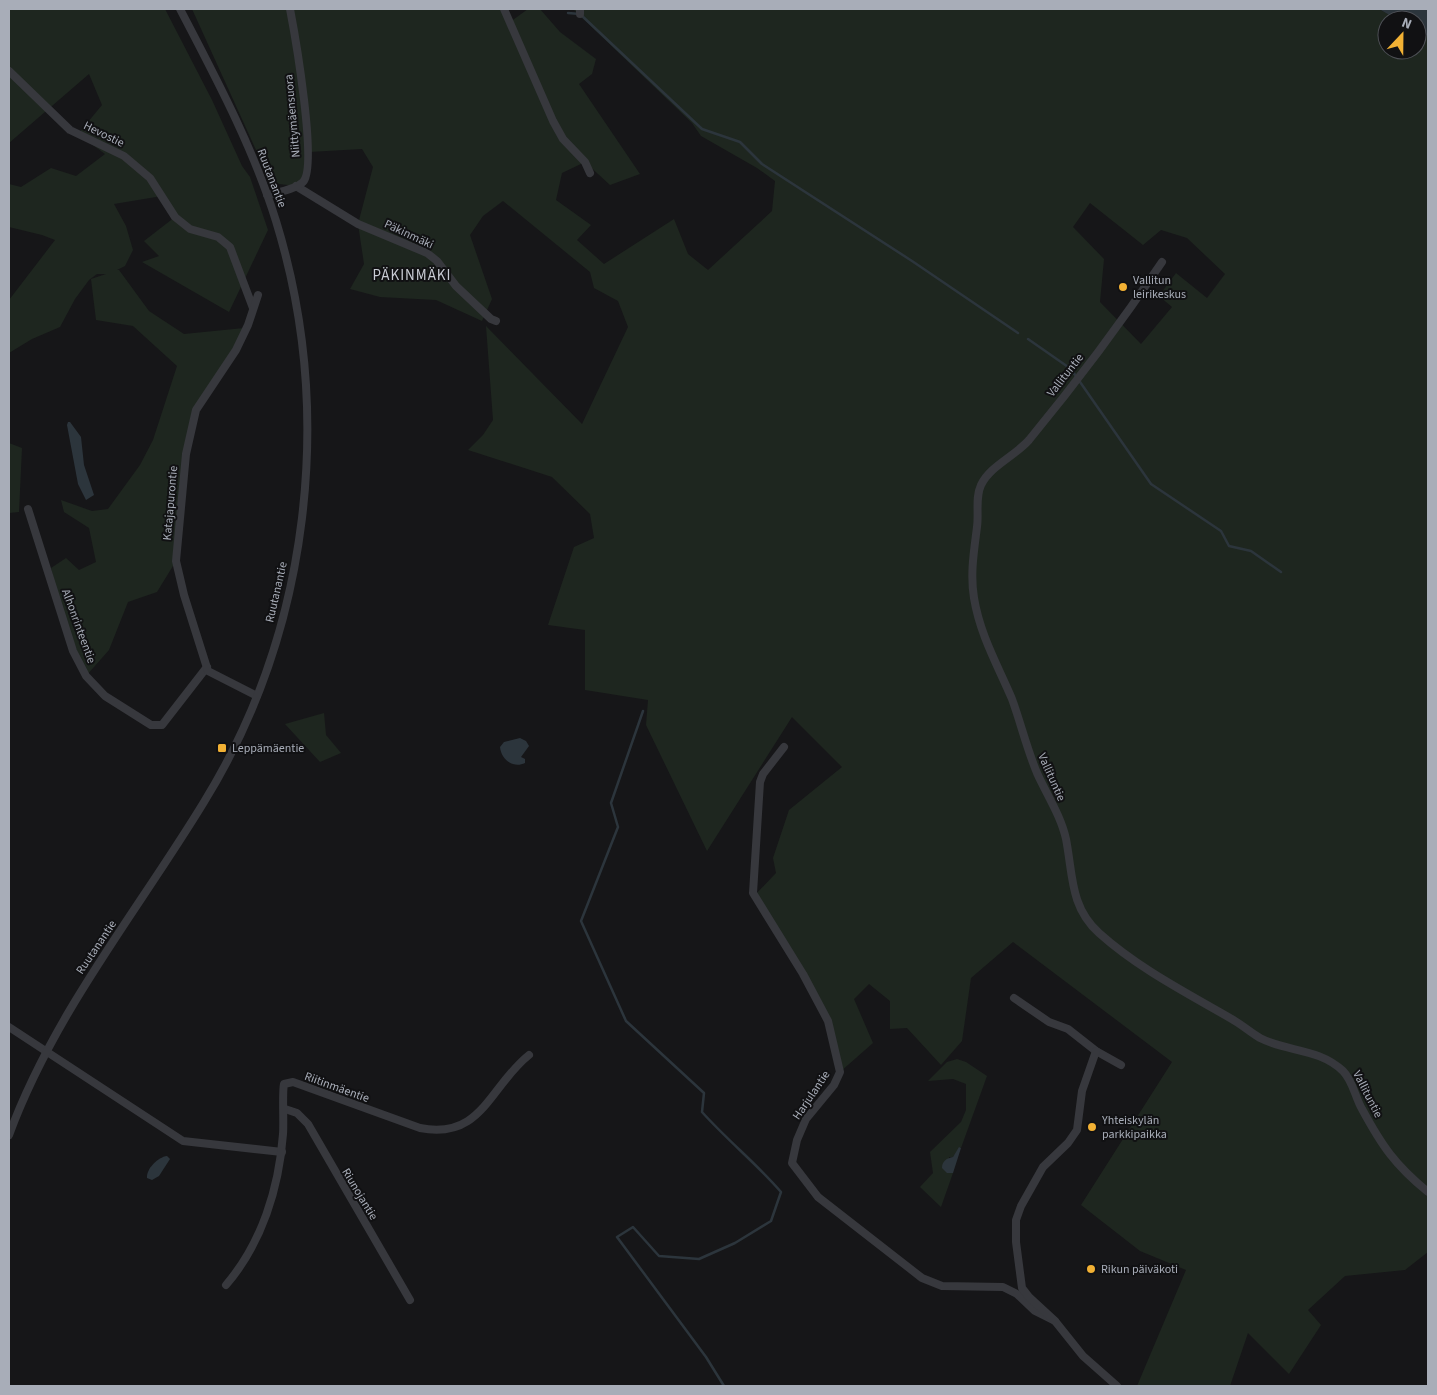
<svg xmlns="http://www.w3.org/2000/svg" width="1437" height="1395" viewBox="0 0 1437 1395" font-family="'Source Sans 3',sans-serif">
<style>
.green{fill:#1e261f;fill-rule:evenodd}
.water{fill:#2c353c}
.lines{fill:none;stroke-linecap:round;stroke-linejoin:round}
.stream{stroke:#2c353c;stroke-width:2.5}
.minor{stroke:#37383d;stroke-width:8}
.poi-dot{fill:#f2b134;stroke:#111113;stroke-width:2}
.labels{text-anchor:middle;stroke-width:4;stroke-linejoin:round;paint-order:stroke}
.street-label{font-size:12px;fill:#a8adb8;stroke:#111113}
.poi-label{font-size:12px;fill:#a8adb8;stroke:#111113;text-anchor:start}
.quarter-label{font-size:15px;letter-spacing:1px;fill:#c9ccd4;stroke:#111113}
</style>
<rect width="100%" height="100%" fill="#161618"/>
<!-- green -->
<g class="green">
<polygon points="9,9 165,9 212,100 242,166 250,177 268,230 229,312 142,262 159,256 144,241 175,217 162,196 114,204 126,226 133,250 125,266 117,270 119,270 149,311 184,334 244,328 236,350 196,410 186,454 176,561 157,592 128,602 109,650 86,676 66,629 51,568 66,558 79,570 96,562 89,528 64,512 61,500 92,511 108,509 140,465 153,440 177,366 133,326 96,320 91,279 106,274 97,274 89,280 75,299 60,327 32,339 9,353 9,300 55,240 42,235 9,227 9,184 21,187 51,168 76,176 105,154 78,134 102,105 89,74 9,143"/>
<path d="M192 9H504L510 22 528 9H540L560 32 596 59 592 74 579 84 640 174 610 185 585 162 562 173 556 200 591 225 577 240 604 264 674 219 688 254 708 270 772 211 775 181 757 168 701 136 692 123 573 9H1379L1398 20H1387V50H1417V30L1428 36V1252L1405 1270 1345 1276 1308 1310 1321 1325 1289 1374 1248 1333 1230 1386H1137L1186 1270 1140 1251 1081 1205 1172 1062 1013 942 971 978 962 1041 941 1065 907 1028 890 1029V1001L869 984 854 999 873 1043 840 1072 831 1028 754 896 776 873 773 858 789 810 842 767 792 717 707 851 646 725 648 700 585 690V630L548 625 574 547 594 538 590 514 552 477 468 450 483 435 493 420 486 326 582 424 628 327 618 301 594 288 590 272 503 201 483 216 470 235 492 299 482 321 436 300 380 297 350 289 364 264 358 224 373 167 362 149 309 152 307 177 296 186 271 183ZM1090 203 1143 245 1161 230 1187 238 1225 274 1207 298 1176 273 1159 296 1172 307 1141 344 1100 302 1104 259 1073 227Z"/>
<polygon points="9,443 22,448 19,512 9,513"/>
<polygon points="324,713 326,735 341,753 320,762 285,724"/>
<polygon points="957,1059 966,1062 987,1076 961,1148 960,1147 953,1157 949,1157 953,1173 941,1207 920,1187 933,1173 930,1152 961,1122 966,1110 966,1084 953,1079 928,1081 947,1062"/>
</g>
<!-- water -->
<g class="water">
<polygon points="1379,9 1428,9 1428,36 1417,30 1417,20 1398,20"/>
<polygon points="70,422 81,437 84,465 94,495 86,500 78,484 67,425 68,422"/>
<path d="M520 738 526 741 529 746 521 757 525 759V763C513 769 501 759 500 747L504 742Z"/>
<path d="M959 1147 961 1148 953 1173H947L942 1168C942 1161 947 1158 953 1157Z"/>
<path d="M167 1156 170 1159 159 1176 152 1180 147 1178C146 1169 158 1157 167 1156Z"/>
</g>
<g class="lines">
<!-- stream -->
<g class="stream">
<polyline points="568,13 580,14 702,129 740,142 762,164 912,261 1018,333"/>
<polyline points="1028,339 1071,369 1151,484 1221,531 1229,546 1251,551 1281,572"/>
<path d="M643 711 611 803 618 827 581 921 626 1021 704 1093 702 1112C727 1140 757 1164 781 1192L771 1221 735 1243 699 1259 659 1256 633 1227 617 1237 706 1357 724 1386"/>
</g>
<!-- minor -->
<g class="minor">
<polyline points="504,9 553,121 563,139 585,162 590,173"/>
<polyline points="580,14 580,9"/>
<polyline points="9,71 70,130 124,156 150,178 175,217 190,229 218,237 230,247 253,308"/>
<polyline points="296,186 358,224 427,253 437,261 456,286 491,319 496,321"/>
<path d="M267 195C277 192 295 190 303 182 318 167 295 35 290 9"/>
<path d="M1162 262C1121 323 1076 383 1029 440 1015 456 990 466 981 485 975 498 979 513 977 527 974 551 970 574 974 598 980 635 998 666 1012 699 1021 724 1027 749 1037 773 1047 795 1061 816 1066 839 1073 875 1070 907 1099 933 1138 968 1185 992 1230 1018 1241 1024 1250 1032 1260 1038 1287 1052 1319 1048 1343 1071 1353 1081 1355 1097 1362 1109 1382 1146 1395 1165 1428 1192"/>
<polyline points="28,509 73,651 86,676 105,696 151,725 162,725 207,667"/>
<polyline points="257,696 208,671 184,595 176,561 186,454 196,410 236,350 248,325 258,295"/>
<polyline points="784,747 763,774 760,782 753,893 803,974 828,1021 840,1072 834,1085 806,1119 797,1140 792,1163 818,1197 922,1278 942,1286 1003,1287 1017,1294 1035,1311 1055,1321"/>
<polyline points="1014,998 1049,1022 1068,1029 1096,1051 1121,1065"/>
<polyline points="9,1027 183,1141 282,1152"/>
<polyline points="1096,1051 1082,1091 1077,1130 1068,1143 1043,1167 1021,1206 1016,1220 1016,1242 1022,1288 1029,1297 1055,1321 1083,1356 1117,1386"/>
<polyline points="285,1109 297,1113 308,1124 410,1300"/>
<path d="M9 1135C54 1013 137 912 204 802 310 630 335 413 276 221 253 147 216 78 180 9"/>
<path d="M226 1285C262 1243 279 1188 283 1134 284 1123 282 1092 284 1084L293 1082 420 1128C482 1140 489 1087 529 1055"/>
</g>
</g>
<!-- markers -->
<g class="poi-dot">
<circle cx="1123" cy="287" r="5"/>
<rect x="217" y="743" width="10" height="10" rx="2.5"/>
<circle cx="1092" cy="1127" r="5"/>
<circle cx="1091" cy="1269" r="5"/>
</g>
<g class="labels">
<!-- street labels -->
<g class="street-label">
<text transform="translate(292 116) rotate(-95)" y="4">Niittymäensuora</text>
<text transform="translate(104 134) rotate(26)" y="4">Hevostie</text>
<text transform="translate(272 178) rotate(69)" y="4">Ruutanantie</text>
<text transform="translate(409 234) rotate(25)" y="4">Päkinmäki</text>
<text transform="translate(1065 375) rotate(-52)" y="4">Vallituntie</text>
<text transform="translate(170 503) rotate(-85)" y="4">Katajapurontie</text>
<text transform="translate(276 592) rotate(-77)" y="4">Ruutanantie</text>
<text transform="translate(79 626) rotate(70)" y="4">Alhonrinteentie</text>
<text transform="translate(1052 777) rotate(66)" y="4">Vallituntie</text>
<text transform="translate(96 947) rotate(-56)" y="4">Ruutanantie</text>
<text transform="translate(337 1087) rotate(20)" y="4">Riitinmäentie</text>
<text transform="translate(1368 1094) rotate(63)" y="4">Vallituntie</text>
<text transform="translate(811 1095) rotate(-56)" y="4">Harjulantie</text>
<text transform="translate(360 1194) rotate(59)" y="4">Riunojantie</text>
</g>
<!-- poi labels -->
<g class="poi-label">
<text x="1133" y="284">Vallitun<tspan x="1133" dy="14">leirikeskus</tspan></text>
<text x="232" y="752">Leppämäentie</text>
<text x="1102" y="1124">Yhteiskylän<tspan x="1102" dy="14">parkkipaikka</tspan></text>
<text x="1101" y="1273">Rikun päiväkoti</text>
</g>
<!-- quarter labels -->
<g class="quarter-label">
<text x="412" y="280">PÄKINMÄKI</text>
</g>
</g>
<!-- border -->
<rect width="1437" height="1395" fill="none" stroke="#a8adb8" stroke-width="20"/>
<!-- north arrow -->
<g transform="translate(1402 35) rotate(22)"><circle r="24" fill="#111113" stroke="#4d4f55"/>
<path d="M0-4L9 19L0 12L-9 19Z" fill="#f2b134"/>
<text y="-8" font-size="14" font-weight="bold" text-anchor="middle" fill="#a8adb8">N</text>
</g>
</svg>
